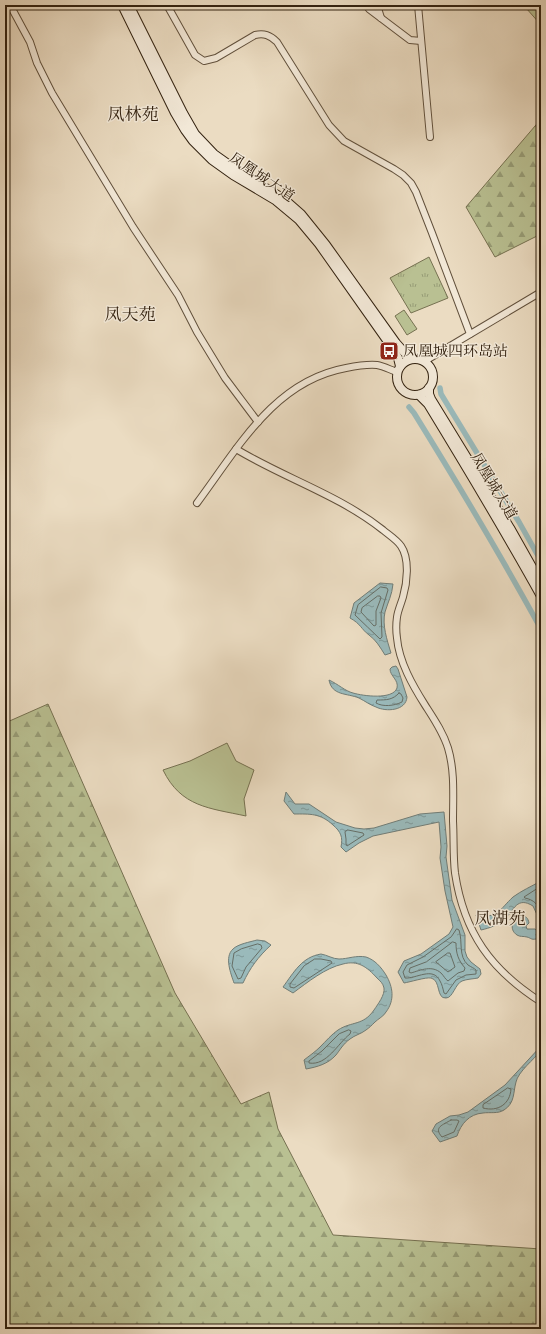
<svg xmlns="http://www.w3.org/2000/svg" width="546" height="1334" viewBox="0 0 546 1334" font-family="Cardo,'Noto Serif SC',serif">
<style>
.green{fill:#b9c092;stroke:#767151}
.forest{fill:url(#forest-firs);stroke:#767151}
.park{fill:url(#park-tufts);stroke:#767151}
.water{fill:url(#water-ripples);stroke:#717d77}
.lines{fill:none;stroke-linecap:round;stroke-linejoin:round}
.shore{stroke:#666e66;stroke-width:1}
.canal{stroke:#9ababb;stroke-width:5.5}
.minor-casing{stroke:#61503c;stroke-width:8}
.secondary-casing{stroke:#332210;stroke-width:10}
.minor{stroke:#f2e8d7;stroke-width:6}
.secondary{stroke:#f2e8d7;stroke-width:8}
.labels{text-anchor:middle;stroke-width:3;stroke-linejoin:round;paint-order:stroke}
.street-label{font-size:15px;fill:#332210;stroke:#f2e8d7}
.poi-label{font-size:15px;fill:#332210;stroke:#f2e8d7;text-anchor:start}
.quarter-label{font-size:17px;fill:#332210;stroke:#f2e8d7}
</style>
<defs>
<pattern id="forest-firs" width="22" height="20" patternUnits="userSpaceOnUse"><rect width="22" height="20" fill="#b9c092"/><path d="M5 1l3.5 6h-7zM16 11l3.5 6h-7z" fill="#979c76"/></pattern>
<pattern id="park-tufts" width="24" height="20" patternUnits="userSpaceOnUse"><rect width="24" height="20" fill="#b9c092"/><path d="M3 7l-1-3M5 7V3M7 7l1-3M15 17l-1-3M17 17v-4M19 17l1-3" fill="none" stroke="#979c76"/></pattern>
<pattern id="water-ripples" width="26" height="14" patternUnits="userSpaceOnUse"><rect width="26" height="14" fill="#9ababb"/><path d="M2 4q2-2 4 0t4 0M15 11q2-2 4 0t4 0" fill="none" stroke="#7e9797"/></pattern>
</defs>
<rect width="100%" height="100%" fill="#ebdcc2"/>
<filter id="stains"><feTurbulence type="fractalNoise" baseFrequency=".005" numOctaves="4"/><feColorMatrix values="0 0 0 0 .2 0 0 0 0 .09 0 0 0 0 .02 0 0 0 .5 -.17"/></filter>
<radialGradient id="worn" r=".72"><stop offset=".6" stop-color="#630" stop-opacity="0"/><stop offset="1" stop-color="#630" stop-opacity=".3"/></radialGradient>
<!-- green -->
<g class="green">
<polygon points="404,310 417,329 407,335 395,316"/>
<path d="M227 743 236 761 254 770 244 799 246 816C209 808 181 807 163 770L190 761Z"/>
</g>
<!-- forest -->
<g class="forest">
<polygon points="526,5 541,5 541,25 526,8"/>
<polygon points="541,119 541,234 495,257 466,207"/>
<polygon points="48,704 175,993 241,1104 269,1092 278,1129 333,1235 541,1249 541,1329 5,1329 5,723"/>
</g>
<!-- park -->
<polygon class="park" points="429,257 448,298 411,313 390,278"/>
<!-- water -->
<g class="water">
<path d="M380 583 393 584C392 595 388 602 385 612 382 625 387 640 391 653L385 655C380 647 376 640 369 635 361 629 361 624 350 618L354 603Z"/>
<path d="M396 666 398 669 407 697C406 711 386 712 376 707 370 705 365 701 359 698 347 693 332 696 329 680 338 684 345 691 353 693 363 696 393 700 397 688 399 680 390 676 390 669L392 667Z"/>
<path d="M286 792 295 804H309L336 822 355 828 364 829 374 828 420 814 444 812 447 846 446 857 452 900 465 935V951L467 957 471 962 480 969 481 974 478 978C473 979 467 979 462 981 455 984 453 998 446 998 436 999 441 980 431 978 426 977 410 982 404 983L398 972 404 961 421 954 449 934 453 927 445 891 440 858 441 847 439 822 373 836 359 843 346 852 341 847C343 837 341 832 333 825 320 813 310 814 294 814L284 801Z"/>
<path d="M541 881V920L539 919 533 906C517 896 514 910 505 919 498 925 490 928 481 930L476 915C498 919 499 910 513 897 521 891 532 886 541 881Z"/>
<path d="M521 915C526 916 528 918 529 923L526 926 527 929H535L539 932V935L536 939C531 940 531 938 527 937 523 936 520 937 517 935 508 929 513 918 521 915Z"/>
<path d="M257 940 265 941 271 945C258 957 250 968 243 983H234C231 974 224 957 233 949 238 944 250 942 257 940Z"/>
<path d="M321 954C327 955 333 959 339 959 348 959 356 955 366 957 375 960 381 967 386 975 393 987 395 1000 386 1012 384 1016 378 1019 375 1022 372 1025 369 1028 366 1030 361 1034 355 1035 350 1039 343 1044 340 1050 336 1055 328 1064 317 1067 306 1069L304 1060C309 1056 315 1052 320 1047 326 1041 332 1034 338 1030 352 1021 363 1026 374 1010 378 1004 385 995 384 988 383 983 380 981 377 978 367 967 358 960 343 964 325 968 308 982 293 993L283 987C294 972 302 957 321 954Z"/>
<path d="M541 1046V1051C534 1059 518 1072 516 1082 513 1093 515 1103 504 1110 498 1114 490 1112 483 1113 469 1114 461 1124 457 1136L440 1142 432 1131 436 1124 450 1116 459 1115 468 1112 505 1085Z"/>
</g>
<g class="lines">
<!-- shore -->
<g class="shore">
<path d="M381 587 387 588 388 590 381 613 382 637 380 639C372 631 363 623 355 615L358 605Z"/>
<polygon points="378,596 380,596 381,598 376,611 376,625 374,626 361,612 362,608"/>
<path d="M399 693 401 694 403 698 402 702C394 706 383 707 376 703L377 700C386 700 393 700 399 693Z"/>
<polygon points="348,830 363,833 364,835 347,846 346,844 346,839 345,832"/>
<path d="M541 886 524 897 525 898C534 900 538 904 541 913"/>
<path d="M457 929 459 930C463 942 458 956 468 965 471 967 474 968 476 970V974L466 975 456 980 446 994 444 993C443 989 442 984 440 981 433 966 416 979 405 978L403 972 407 965 423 957 451 937Z"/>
<path d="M453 942 456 943C456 953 458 960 465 968L464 971 458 973 448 981C445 979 444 976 441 973 432 965 421 970 411 973L409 972 410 968 426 962Z"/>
<polygon points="258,944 261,945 262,948 246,967 241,978 238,979 232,966 234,953 241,949"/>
<polygon points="448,953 450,953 455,967 448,972 436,962"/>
<polygon points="315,959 321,959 331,961 332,963 294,988 290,987 290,984 304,966"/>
<path d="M349 1030 351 1031 350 1034C338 1043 327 1066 309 1063V1061L322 1051 339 1034Z"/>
<path d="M508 1088 511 1089C510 1104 498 1112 483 1108V1105Z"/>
<path d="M451 1120H457L459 1121 454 1132 442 1137C433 1127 443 1125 451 1120Z"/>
</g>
<!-- canal -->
<g class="canal">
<polyline points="440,388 441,394 519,522 541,561"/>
<path d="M409 407 414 413C458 484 501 556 541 629"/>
</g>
<!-- minor casing -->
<g class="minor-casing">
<g id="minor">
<polyline points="10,5 30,42 37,63 52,93 133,227 178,295 197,332 225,378 258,422"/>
<path d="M167 5 195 55 204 61 216 58 255 35C264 33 270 35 277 42L329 125 344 141 394 169 403 175 411 183 416 192 432 233 470 334"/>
<polyline points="377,5 381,18"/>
<polyline points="418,5 430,137"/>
<polyline points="369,9 410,40 421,41"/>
<polyline points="425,361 541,292"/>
<path d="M236 449C284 478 339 495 383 530 389 535 397 540 401 546 410 559 407 583 403 597 401 604 398 610 397 617 396 624 396 631 397 638 399 662 413 686 425 705 434 719 443 732 448 748 455 771 453 797 453 821 454 839 453 856 455 873 464 933 491 970 541 1002"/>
<path d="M197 503C238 448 274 381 346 368 356 366 367 364 377 365 383 366 391 370 397 372"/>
</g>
</g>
<!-- secondary casing -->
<g class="secondary-casing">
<g id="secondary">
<polyline points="122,5 175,113 185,130 193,141 212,160 233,175 275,200 299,220 319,244 391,346 398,358 400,366"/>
<polyline points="129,5 183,113 195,134 214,154 238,171 284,199 301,214 326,245 396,343 404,352 412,358"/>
<circle cx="415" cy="377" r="18"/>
<polyline points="429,388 429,394 431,399 510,528 541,583"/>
<path d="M419 395 428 404C467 468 505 531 541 596"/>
</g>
</g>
<!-- minor -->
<use href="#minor" class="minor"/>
<!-- secondary -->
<use href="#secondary" class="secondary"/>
</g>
<!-- icons -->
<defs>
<g id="bus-square" transform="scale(1)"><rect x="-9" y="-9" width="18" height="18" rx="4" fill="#8f2418" stroke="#f2e8d7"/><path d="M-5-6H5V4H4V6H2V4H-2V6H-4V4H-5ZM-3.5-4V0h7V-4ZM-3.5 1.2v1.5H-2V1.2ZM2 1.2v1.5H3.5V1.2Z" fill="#fff"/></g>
</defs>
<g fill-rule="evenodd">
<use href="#bus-square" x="389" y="351"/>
</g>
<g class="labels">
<!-- street labels -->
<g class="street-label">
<text transform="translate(262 177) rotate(34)" y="5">凤凰城大道</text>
<text transform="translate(494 486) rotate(59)" y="5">凤凰城大道</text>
</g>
<!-- poi labels -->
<g class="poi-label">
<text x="403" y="356">凤凰城四环岛站</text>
</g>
<!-- quarter labels -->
<g class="quarter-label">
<text x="133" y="120">凤林苑</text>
<text x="130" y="320">凤天苑</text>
<text x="500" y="924">凤湖苑</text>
</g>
</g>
<!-- margin -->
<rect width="546" height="1334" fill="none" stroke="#ebdcc2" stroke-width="20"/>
<rect x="6" y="6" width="534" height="1322" fill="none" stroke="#332210" stroke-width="2"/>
<rect x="10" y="10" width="526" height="1314" fill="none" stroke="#332210"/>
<rect width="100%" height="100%" filter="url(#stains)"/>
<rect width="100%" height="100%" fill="url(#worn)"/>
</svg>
